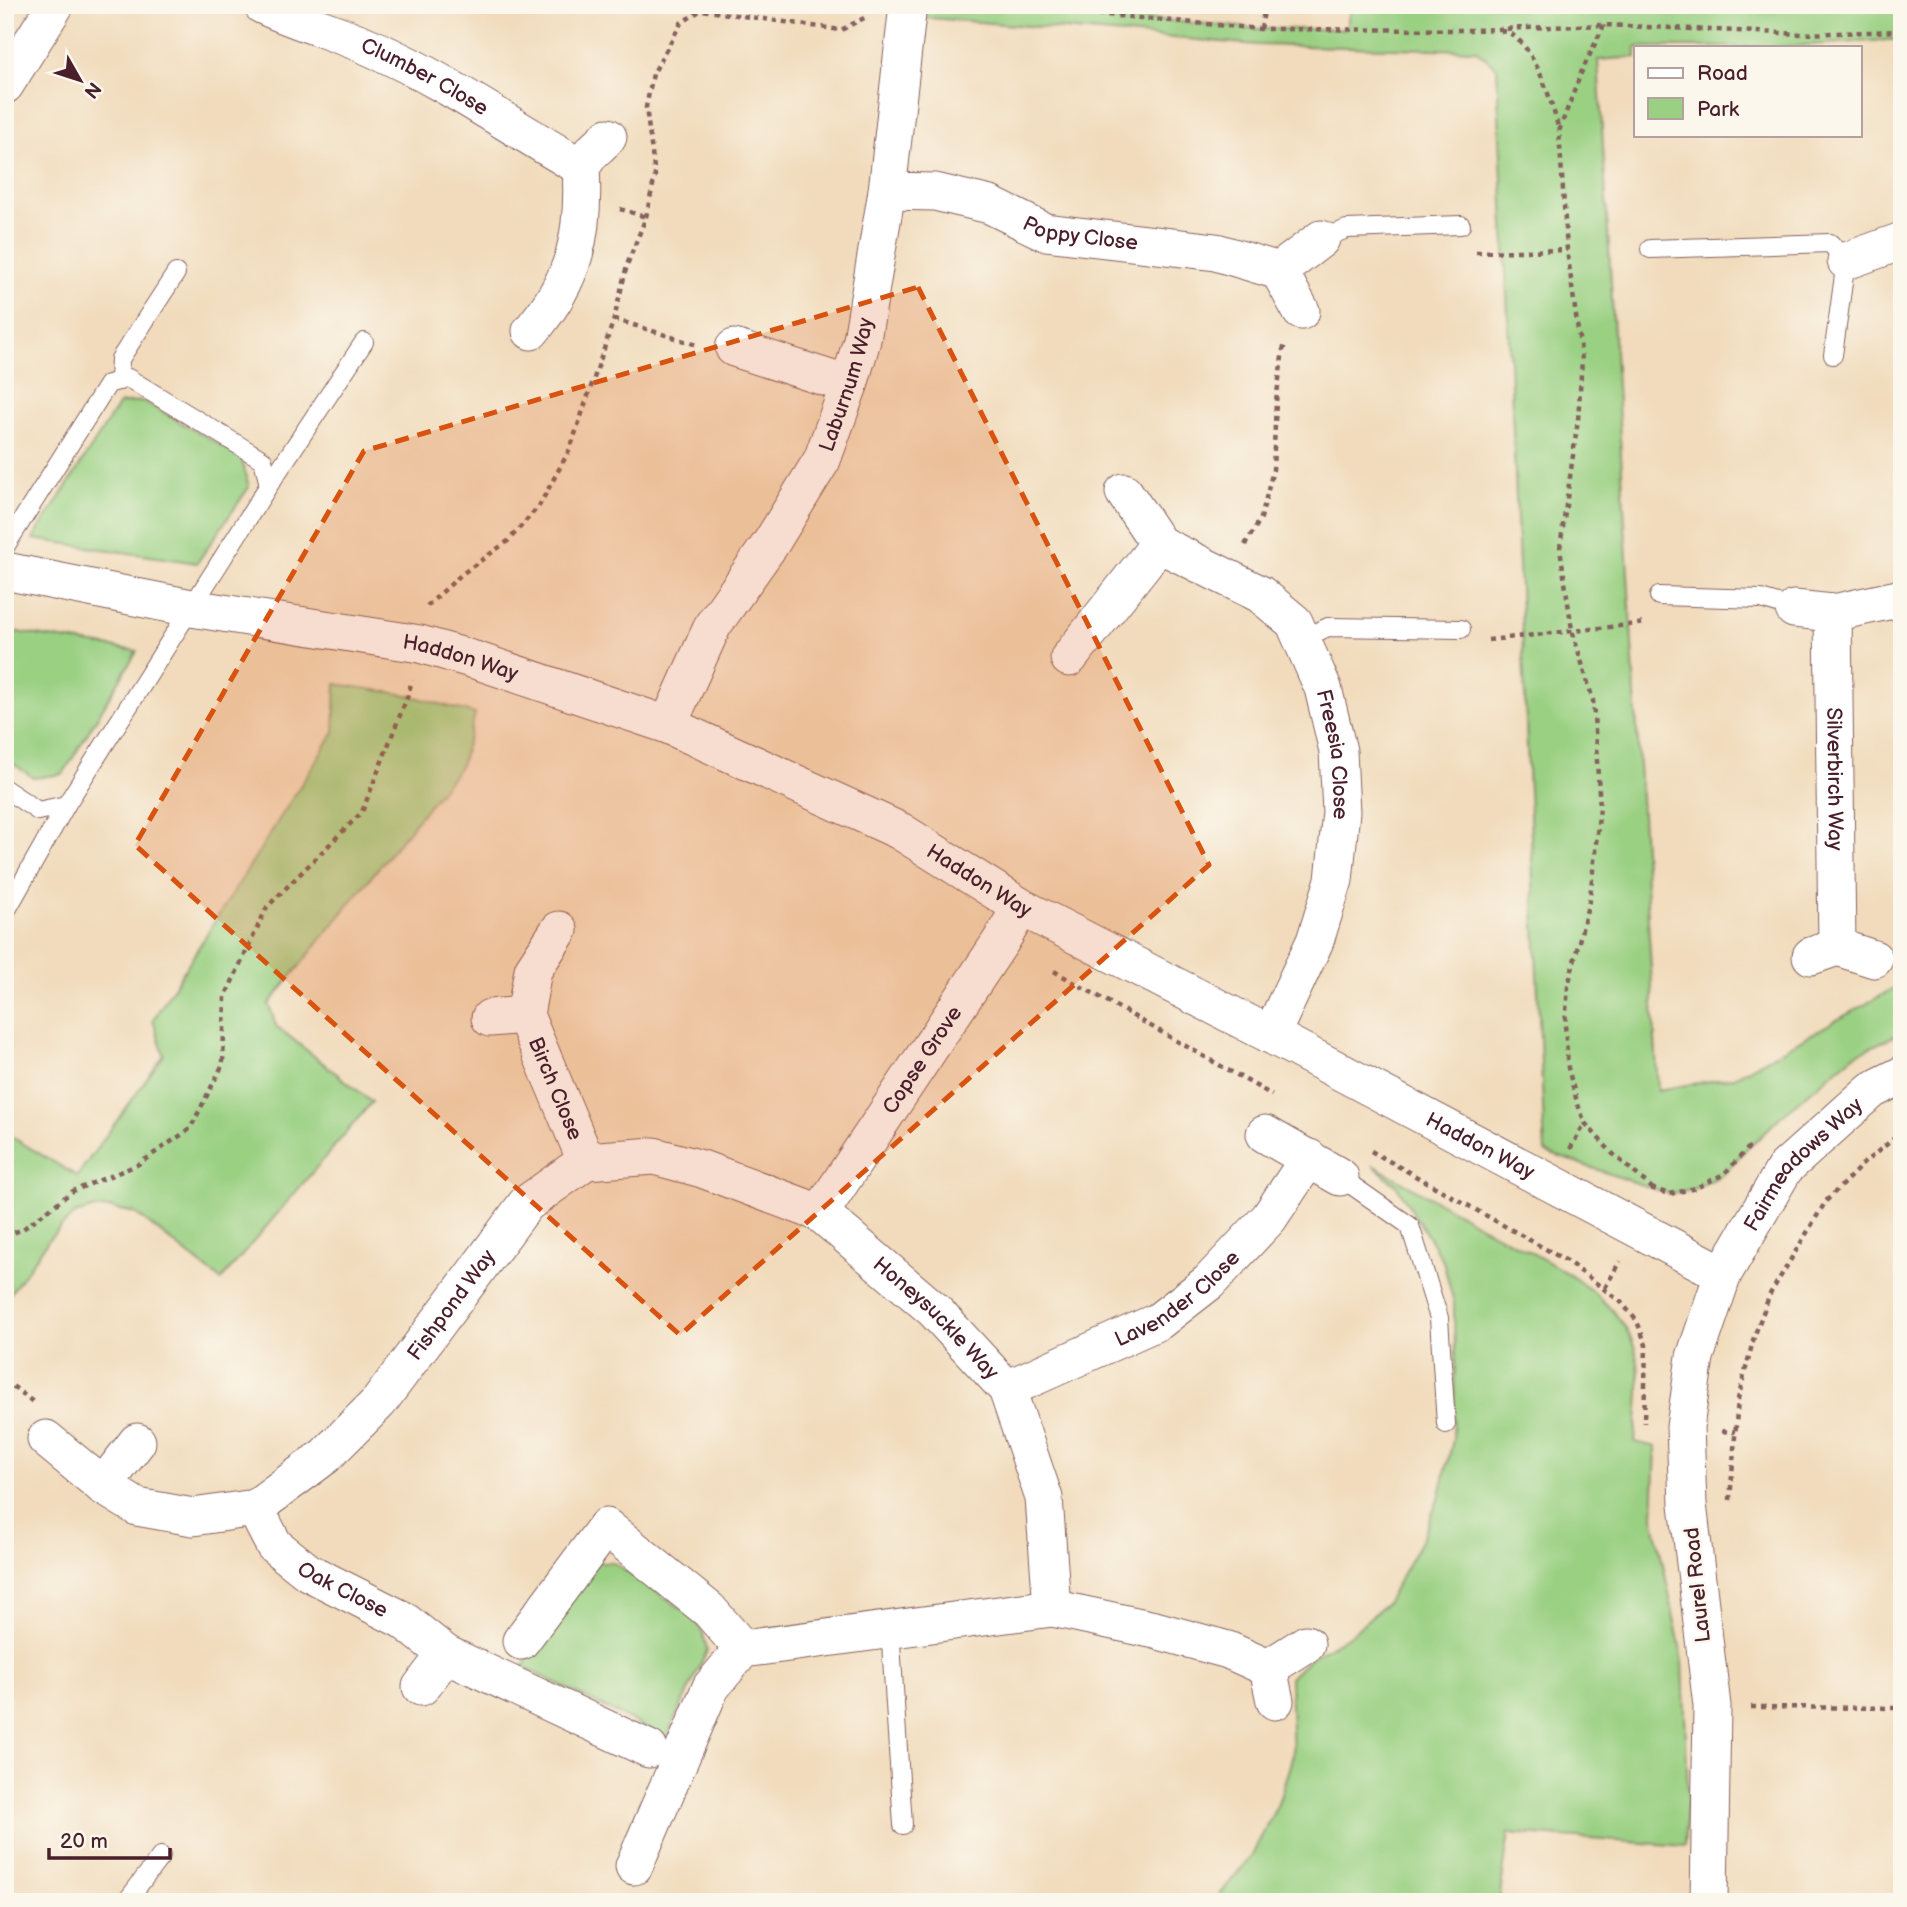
<svg xmlns="http://www.w3.org/2000/svg" width="1907" height="1907" viewBox="0 0 1907 1907" font-family="'Balsamiq Sans',sans-serif">
<style>
.green{fill:#9ad082;stroke:#727856;stroke-width:2}
.lines{fill:none;stroke-linecap:round;stroke-linejoin:round}
.service-casing{stroke:#84615e;stroke-width:20}
.minor-casing{stroke:#84615e;stroke-width:39}
.path{stroke:#84615e;stroke-width:4.5;stroke-dasharray:5 5;stroke-linecap:butt}
.service{stroke:#fff;stroke-width:18}
.minor{stroke:#fff;stroke-width:37}
.marked{fill:#d8530f;fill-opacity:0.2;stroke:#d8530f;stroke-width:5;stroke-dasharray:14 9;stroke-linejoin:round}
.labels{text-anchor:middle;stroke-width:5;stroke-linejoin:round;paint-order:stroke}
.street-label{font-size:21px;fill:#4a1f2b;stroke:#fbf7ec}
</style>
<rect width="100%" height="100%" fill="#fbf7ec"/>
<filter id="ink" filterUnits="userSpaceOnUse"><feTurbulence type="fractalNoise" baseFrequency=".0143" numOctaves="2"/><feDisplacementMap in="SourceGraphic" scale="14" xChannelSelector="R" yChannelSelector="G"/><feConvolveMatrix kernelMatrix="1 2 1 2 8 2 1 2 1" color-interpolation-filters="sRGB"/></filter>
<filter id="wash" filterUnits="userSpaceOnUse"><feTurbulence type="fractalNoise" baseFrequency=".00686" numOctaves="4" result="noise"/><feDisplacementMap in="SourceGraphic" scale="28" xChannelSelector="R" yChannelSelector="G"/><feGaussianBlur stdDeviation="1.57" result="paint"/><feColorMatrix in="noise" values="0 0 0 0 0 0 0 0 0 0 0 0 0 0 0 0 0 1.4 0 .05"/><feComposite in="paint" operator="in"/></filter>
<g filter="url(#wash)">
<rect width="100%" height="100%" fill="#f1dbbc"/>
<!-- green -->
<g class="green">
<polygon points="908,5 998,5 1261,29 1346,29 1351,5 1902,5 1902,39 1780,47 1636,47 1636,57 1598,60 1658,1090 1734,1077 1902,984 1902,1032 1854,1055 1781,1116 1754,1143 1745,1150 1724,1174 1696,1188 1669,1194 1545,1152 1497,68 1476,50 1258,45 906,16"/>
<polygon points="143,401 241,457 249,487 197,563 33,539 119,404"/>
<polygon points="5,630 137,651 63,774 34,778 5,758"/>
<polygon points="336,684 408,695 475,714 461,765 269,1004 276,1026 372,1102 221,1280 135,1213 111,1208 92,1209 75,1214 63,1225 50,1238 5,1301 5,1133 77,1176 164,1055 153,1020 334,732"/>
<path d="M1373 1165C1409 1185 1445 1206 1481 1226 1532 1254 1613 1287 1634 1346 1644 1375 1637 1412 1635 1442L1656 1447 1653 1516 1683 1661 1688 1793 1684 1846 1509 1833 1499 1901 1387 1899 1370 1902H1214L1252 1855 1278 1804 1293 1755 1290 1678 1309 1659 1352 1634 1387 1602 1421 1541 1440 1495 1453 1440 1455 1363 1454 1303 1443 1261 1397 1186Z"/>
<polygon points="597,1562 612,1562 691,1615 703,1633 707,1651 666,1738 523,1667"/>
</g>
</g>
<g filter="url(#ink)">
<g class="lines">
<!-- service casing -->
<g class="service-casing">
<g id="service">
<polyline points="1321,239 1347,229 1461,225"/>
<polyline points="1650,249 1830,243 1846,261 1833,355"/>
<polyline points="119,381 120,359 176,273"/>
<polyline points="5,547 108,384 128,378 263,460 269,485"/>
<polyline points="1659,596 1761,599 1794,609"/>
<polyline points="1301,640 1328,627 1461,629"/>
<polyline points="5,789 38,811 66,805 269,485 364,342"/>
<polyline points="5,913 66,805"/>
<polyline points="1340,1177 1410,1226 1439,1318 1446,1424"/>
<polyline points="890,1628 903,1825"/>
<polyline points="126,1902 161,1856"/>
</g>
</g>
<!-- minor casing -->
<g class="minor-casing">
<g id="minor">
<path id="s1" d="M262 5C298 22 336 32 372 48 445 80 511 127 581 167"/>
<polyline points="5,85 54,7"/>
<path id="s2" d="M887 191 935 192 990 205 1045 232 1216 252 1279 271 1301 311"/>
<polyline points="1846,261 1902,241"/>
<polyline points="1279,271 1321,239"/>
<path d="M531 331C575 279 585 234 581 167L591 153 608 137"/>
<polyline points="734,348 849,385"/>
<path id="s3" d="M1124 492 1159 544 1260 594 1294 622 1323 688 1338 751 1341 812 1334 880 1315 941 1271 1035"/>
<path id="s4" d="M5 571 191 608 420 644 478 661 668 725 900 831 1021 907 1271 1035 1723 1274"/>
<polyline points="1794,609 1833,613 1902,598"/>
<path id="s5" d="M1833 613 1837 947"/>
<polyline points="1069,658 1159,544"/>
<path id="s6" d="M668 725 713 625 771 543 822 460 849 385 862 340 887 191 908 5"/>
<path id="s7" d="M559 930 533 970 525 1015 586 1161"/>
<polyline points="1811,956 1837,947 1874,959"/>
<polyline points="490,1018 525,1015"/>
<polyline points="1265,1134 1340,1177"/>
<path id="s8" d="M820 1213 1001 941 1021 907"/>
<path id="s9" d="M1007 1389 1159 1321 1209 1282 1269 1218 1309 1158"/>
<path id="s10" d="M46 1439 103 1486 137 1507 193 1517 255 1508 325 1456 379 1402 526 1204 586 1161 654 1156 702 1169 820 1213 934 1310 1007 1389 1044 1498 1052 1608"/>
<polyline points="103,1486 137,1442"/>
<path id="s11" d="M255 1508 274 1545 308 1572 403 1620 446 1654 649 1749"/>
<polyline points="521,1641 606,1527 709,1610 743,1649"/>
<polyline points="421,1687 446,1654"/>
<polyline points="1275,1701 1268,1668 1306,1644"/>
<polyline points="634,1866 711,1687 743,1649 1052,1608 1155,1630 1228,1650 1268,1668"/>
<path id="s12" d="M1709 1902 1712 1706 1688 1504 1685 1427 1695 1357 1723 1274 1785 1168 1872 1090 1902 1075"/>
</g>
</g>
<!-- path -->
<g class="path">
<polyline points="998,5 1261,29 1473,30 1604,25 1802,34 1902,31"/>
<polyline points="1604,25 1581,73 1559,131 1567,250 1582,360 1578,420 1560,548 1572,630 1593,700 1600,807 1590,897 1568,986 1565,1025 1568,1068 1577,1102 1585,1123 1612,1153 1652,1188"/>
<polyline points="1261,29 1265,5"/>
<path d="M1501 31C1532 33 1553 105 1559 131"/>
<polyline points="620,209 646,217"/>
<polyline points="1476,252 1567,250"/>
<polyline points="614,319 697,345"/>
<polyline points="1245,545 1261,518 1273,470 1276,401 1283,350 1286,343"/>
<polyline points="427,606 462,574 508,541 539,506 570,449 614,319 627,265 646,217 655,176 646,107 653,74 681,23 701,10 841,30 868,16"/>
<polyline points="1488,640 1647,623"/>
<polyline points="1054,971 1272,1095"/>
<polyline points="1570,1149 1585,1123"/>
<polyline points="1371,1151 1567,1261 1621,1302 1637,1321 1646,1345 1644,1423"/>
<polyline points="1651,1188 1669,1194 1696,1188 1724,1174 1751,1145"/>
<polyline points="5,1236 23,1229 73,1191 137,1165 190,1129 223,1064 225,997 267,907 362,812 408,695 412,680"/>
<polyline points="1605,1288 1620,1261"/>
<polyline points="5,1380 33,1402"/>
<polyline points="1722,1431 1735,1432"/>
<polyline points="1730,1500 1738,1399 1754,1337 1770,1294 1826,1201 1865,1162 1902,1132"/>
<polyline points="1751,1707 1902,1708"/>
</g>
<!-- service -->
<use href="#service" class="service"/>
<!-- minor -->
<use href="#minor" class="minor"/>
</g>
</g>
<!-- marked area -->
<path class="marked" d="M918 287 1209 865 680 1335 135 845 364 451Z"/>
<g class="labels">
<!-- street labels -->
<g class="street-label">
<text dy="7" stroke="none"><textPath href="#s1" startOffset="178">Clumber Close</textPath></text>
<text dy="7" stroke="none"><textPath href="#s2" startOffset="201">Poppy Close</textPath></text>
<text dy="7" stroke="none"><textPath href="#s6" startOffset="387">Laburnum Way</textPath></text>
<text dy="7" stroke="none"><textPath href="#s4" startOffset="464">Haddon Way</textPath></text>
<text dy="7" stroke="none"><textPath href="#s3" startOffset="359">Freesia Close</textPath></text>
<text dy="7" stroke="none"><textPath href="#s5" startOffset="166">Silverbirch Way</textPath></text>
<text dy="7" stroke="none"><textPath href="#s4" startOffset="1031">Haddon Way</textPath></text>
<text dy="7" stroke="none"><textPath href="#s8" startOffset="184">Copse Grove</textPath></text>
<text dy="7" stroke="none"><textPath href="#s7" startOffset="173">Birch Close</textPath></text>
<text dy="7" stroke="none"><textPath href="#s4" startOffset="1598">Haddon Way</textPath></text>
<text dy="7" stroke="none"><textPath href="#s12" startOffset="772">Fairmeadows Way</textPath></text>
<text dy="7" stroke="none"><textPath href="#s9" startOffset="194">Lavender Close</textPath></text>
<text dy="7" stroke="none"><textPath href="#s10" startOffset="518">Fishpond Way</textPath></text>
<text dy="7" stroke="none"><textPath href="#s10" startOffset="1118">Honeysuckle Way</textPath></text>
<text transform="translate(1697 1585) rotate(-96)" y="7">Laurel Road</text>
<text dy="7" stroke="none"><textPath href="#s11" startOffset="124">Oak Close</textPath></text>
</g>
</g>
<!-- margin -->
<rect width="1907" height="1907" fill="none" stroke="#fbf7ec" stroke-width="28"/>
<!-- legend -->
<rect x="1634" y="46" width="228" height="91" fill="#fbf7ec" stroke="#b4a19f" stroke-width="2"/>
<rect x="1648" y="68" width="35" height="10" fill="#ffffff" stroke="#b4a19f" stroke-width="2"/>
<text x="1697" y="80" font-size="21" fill="#4a1f2b">Road</text>
<rect x="1648" y="98" width="35" height="21" fill="#9ad082" stroke="#b4a19f" stroke-width="2"/>
<text x="1697" y="116" font-size="21" fill="#4a1f2b">Park</text>
<!-- north arrow -->
<g transform="translate(80 80) rotate(129)" stroke="#fbf7ec" stroke-width="5" paint-order="stroke">
<path d="M0-5L12 26L0 18L-12 26Z" fill="#4a1f2b"/>
<text y="-10" font-size="19" font-weight="bold" text-anchor="middle" fill="#4a1f2b">N</text>
</g>
<!-- scale -->
<path d="M49 1848v10h121v-10" fill="none" stroke="#4a1f2b" stroke-width="3.5"/>
<text x="60" y="1848" font-size="21" fill="#4a1f2b" stroke="#fbf7ec" stroke-width="5" paint-order="stroke">20 m</text>
</svg>
